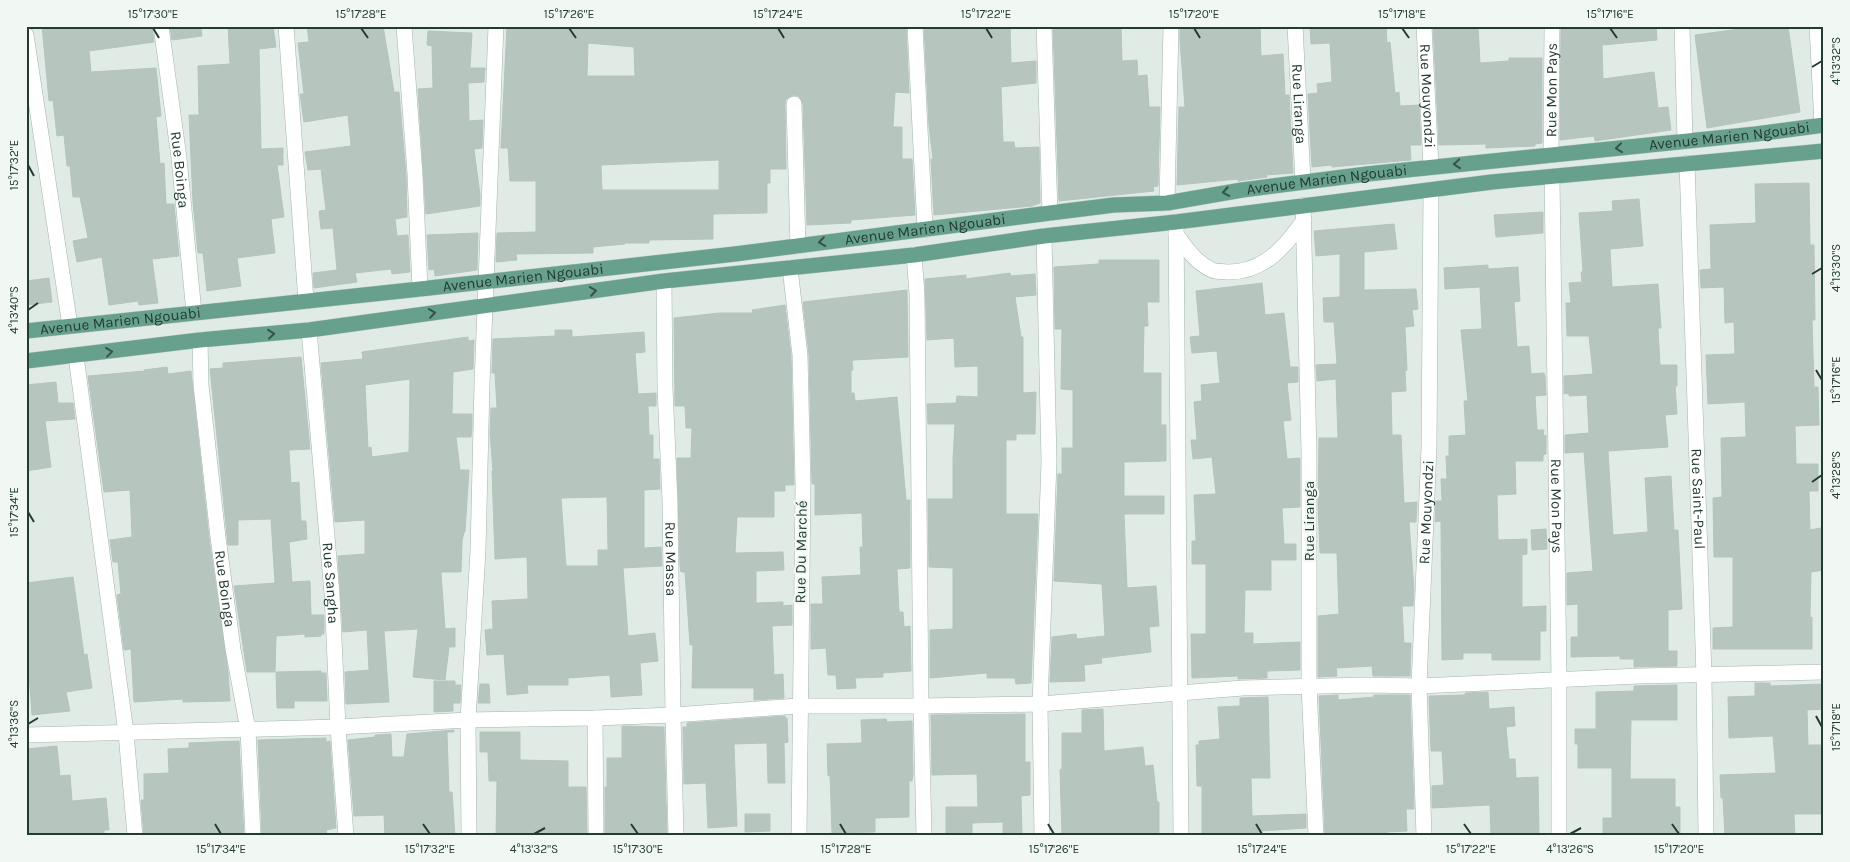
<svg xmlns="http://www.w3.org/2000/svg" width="1850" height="862" viewBox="0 0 1850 862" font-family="Karla,sans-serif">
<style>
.building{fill:#b6c6bf;stroke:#b4c5bc;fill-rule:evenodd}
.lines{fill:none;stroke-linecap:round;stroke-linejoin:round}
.minor-casing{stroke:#a4b3ad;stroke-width:16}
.major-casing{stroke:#c1c8c6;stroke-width:16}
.minor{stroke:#fff;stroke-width:15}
.major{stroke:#67a08d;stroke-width:15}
.oneway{stroke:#33544a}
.ticks{fill:none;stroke:#223b33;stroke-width:2}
.labels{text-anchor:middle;stroke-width:4.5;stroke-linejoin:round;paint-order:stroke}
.street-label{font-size:15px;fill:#223b33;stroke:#f1f8f4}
.neatline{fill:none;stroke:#223b33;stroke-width:2}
.ticks-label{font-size:12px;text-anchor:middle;fill:#223b33}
</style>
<rect width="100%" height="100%" fill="#e1ebe6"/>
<!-- building -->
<g class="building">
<polygon points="42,26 152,26 154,42 89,51 91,72 156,68 161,116 156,117 160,164 164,163 166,204 174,204 179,256 152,259 158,303 139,305 138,301 109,305 102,257 77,262 73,241 88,238 80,197 73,197 70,166 67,166 64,135 57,136 53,100 49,101"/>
<polygon points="170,26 201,26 202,36 172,40"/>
<polygon points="228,26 273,26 276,47 259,49 261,149 283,148 283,165 277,165 284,217 271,219 275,253 237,258 241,286 207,291 203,253 198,253 193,202 189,115 199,115 198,66 230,64"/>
<polygon points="307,26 383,26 394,92 399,92 406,175 407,217 395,219 397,236 408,235 410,272 392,274 391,269 355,273 357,282 314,288 313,273 337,270 333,228 321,229 319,211 326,210 321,169 308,170 305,152 351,146 348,115 304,122 300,94 304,94 298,43 309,42"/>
<path d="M507 26H906L909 93 895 92 893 127H902V159H912L915 215 851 220V223L807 225 803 104 799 96 793 95 786 99 785 104 786 169H770V183H767V213L713 214V239L649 240V243H624L625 244 593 247V253L516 254 517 260 496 262 497 233 536 232V181H510L508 148H501ZM588 43 634 47 635 76H587ZM719 160V190H602L601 165Z"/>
<polygon points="924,26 1010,26 1011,63 1036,61 1036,83 1001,87 1003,142 1014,142 1015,148 1039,147 1040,203 1032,206 934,215 931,159 933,159 929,126"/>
<polygon points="1053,26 1121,26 1122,61 1137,60 1138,76 1147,75 1149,107 1160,107 1158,186 1153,187 1154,191 1059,201"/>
<polygon points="1180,26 1260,26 1261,56 1283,54 1285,95 1289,95 1293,173 1266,175 1267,177 1238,181 1238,179 1177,185 1179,107 1185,107 1180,41"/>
<polygon points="1310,26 1386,26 1387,43 1390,42 1395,93 1399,92 1400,106 1419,105 1421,145 1410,145 1411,160 1332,167 1332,165 1312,167 1308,94 1318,93 1317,84 1332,82 1330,43 1311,44"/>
<polygon points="1433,26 1478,26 1480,63 1509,61 1509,58 1542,58 1542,143 1535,144 1535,146 1486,148 1486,144 1439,145"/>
<polygon points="1561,26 1656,26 1657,40 1602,45 1603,79 1654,72 1658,108 1668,107 1671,130 1595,141 1594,136 1560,140"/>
<polygon points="1762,26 1788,26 1800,112 1707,128 1695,35"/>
<polygon points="428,31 472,33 470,68 485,68 484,82 468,83 469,121 483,120 482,148 474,149 480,195 480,206 426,214 418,89 433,88 432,46 427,45"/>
<polygon points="1809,183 1810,245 1814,245 1815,320 1812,320 1814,387 1818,387 1819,425 1795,426 1796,464 1818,464 1818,491 1809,491 1810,530 1821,528 1824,570 1811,572 1810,618 1812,617 1812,649 1713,649 1713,628 1733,627 1733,557 1714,557 1713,498 1722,497 1721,438 1746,437 1745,402 1708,404 1706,355 1735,354 1734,322 1725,323 1724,287 1701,288 1700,270 1711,269 1710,225 1756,223 1755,184"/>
<polygon points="1639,199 1643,246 1610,249 1612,287 1658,284 1661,328 1658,328 1660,365 1677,365 1677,386 1675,386 1677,414 1665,415 1668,447 1608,451 1613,535 1648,532 1645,478 1671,476 1674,530 1678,530 1682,609 1668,610 1668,651 1677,651 1677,666 1634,667 1634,659 1620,659 1620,656 1571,657 1571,637 1578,637 1578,604 1567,605 1567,573 1593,571 1584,452 1565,453 1565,435 1589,433 1587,395 1569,396 1569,393 1564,394 1564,376 1593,374 1589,336 1567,336 1566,303 1571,303 1569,283 1582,282 1581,272 1583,272 1579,213 1613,211 1612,201"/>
<polygon points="1543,212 1543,233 1496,237 1494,215"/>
<polygon points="1394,224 1397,249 1364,252 1364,290 1416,289 1418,309 1412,310 1414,326 1405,327 1407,370 1405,371 1406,391 1391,392 1392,435 1401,435 1404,503 1417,502 1416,522 1409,522 1414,590 1413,606 1402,606 1404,643 1411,643 1410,676 1373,676 1372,666 1336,668 1337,676 1318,677 1318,616 1339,614 1337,553 1320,553 1318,505 1319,438 1338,438 1336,379 1317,381 1316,365 1337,364 1334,322 1324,322 1323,298 1340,297 1340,254 1316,256 1314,231"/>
<polygon points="478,233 477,270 435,276 434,269 429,270 427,235"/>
<polygon points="1099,260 1159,260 1159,302 1147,302 1148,326 1144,326 1143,373 1161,373 1161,425 1166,425 1166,461 1124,462 1124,496 1164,496 1164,514 1124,514 1127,588 1156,586 1159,626 1149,627 1151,652 1101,658 1102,663 1084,665 1085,681 1050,682 1052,637 1076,634 1077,639 1105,636 1102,584 1054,581 1058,474 1062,474 1062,448 1073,448 1073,390 1061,389 1062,329 1055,329 1054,267 1099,264"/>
<polygon points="1488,265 1488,269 1518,267 1520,301 1514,302 1517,347 1529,346 1531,374 1544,373 1545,377 1546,395 1535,396 1537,430 1544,430 1543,436 1546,435 1546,454 1543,455 1543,461 1515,461 1516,494 1497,495 1498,540 1527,539 1527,554 1522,555 1522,607 1546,606 1546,631 1540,631 1540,660 1492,660 1492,653 1463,653 1463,659 1442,660 1441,521 1435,522 1436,501 1442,501 1441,479 1447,479 1446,456 1449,456 1449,436 1466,435 1464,401 1468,401 1461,330 1482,329 1480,287 1445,289 1444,268"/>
<polygon points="1010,273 1011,276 1035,274 1036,295 1015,297 1021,337 1023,337 1023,393 1036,392 1035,434 1016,434 1016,440 1006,440 1006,514 1038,514 1031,683 1016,684 1015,678 987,678 987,673 930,678 930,630 953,629 953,568 929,567 928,499 953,499 953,459 955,424 928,424 927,404 956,403 957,396 978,397 978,366 955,367 954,338 927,340 925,279 966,275 966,279"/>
<polygon points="49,278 52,302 26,305 26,281"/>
<polygon points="1262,283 1265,315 1284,313 1290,367 1298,367 1298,382 1287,383 1291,420 1283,421 1287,459 1300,458 1300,507 1282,508 1284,544 1296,544 1296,560 1271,560 1271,590 1245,590 1244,633 1253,633 1253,644 1300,642 1300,670 1267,671 1267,678 1238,679 1238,676 1192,678 1191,634 1206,634 1206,564 1192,564 1192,541 1196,541 1194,495 1216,494 1212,457 1193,459 1191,440 1197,440 1194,402 1202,401 1201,385 1220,383 1217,351 1192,353 1190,337 1200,336 1196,291"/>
<polygon points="907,290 908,357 854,360 852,361 853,370 851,370 851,393 854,393 855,401 897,397 906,500 910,500 910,568 897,569 899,612 903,612 904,627 910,626 911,671 883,673 883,677 855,678 856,688 837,689 836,675 828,675 826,648 811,649 811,604 823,604 822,577 861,575 860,547 863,547 862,513 815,515 815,484 812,484 809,355 803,302"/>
<polygon points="785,305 791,356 794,485 785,485 785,491 774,491 774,517 737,517 735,553 783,552 784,570 756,571 756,603 783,602 783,606 792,605 792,625 772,626 774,675 783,674 784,698 754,700 754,688 692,688 693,645 690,645 685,572 681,572 680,565 677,458 691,458 692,428 686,428 685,406 675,406 674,318 719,313 753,313 752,310"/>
<path d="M555 330H572V337L644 332 645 352 635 353 638 394 656 393V406H648L649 435H653V459H659L660 489 644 490V548L661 547 662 566 623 568 628 636 655 633 658 661 640 663 642 695 611 697 610 675 568 678V685H527L528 693 507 695 504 654 487 655 485 630 493 629 492 601 528 599 527 557 495 559 492 471H493L490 433 491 408H497L495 373H492L493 339 555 336ZM607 497 608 550H598V566H566L561 498Z"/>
<path d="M468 337V341L474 340 473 369 453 372 452 414H472V429L471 437H456L460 470H469L465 532H464L462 541 461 572H441L445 629 455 628V647H449L445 680 413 677 418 629 384 631 389 702 346 704 345 672 369 670 367 630 343 632 338 556 365 554V520L335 522 321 363 363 359 362 352ZM410 379 409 452 372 457 371 447 368 448 365 385Z"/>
<polygon points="301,357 310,449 289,450 291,483 299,482 301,521 306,521 307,539 289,542 292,582 310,581 311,615 324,615 324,634 321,634 321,636 305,637 305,634 276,636 275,672 247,672 234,586 275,583 271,519 238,520 238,545 228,545 210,369 223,368 223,363"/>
<polygon points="167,367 168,374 191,371 209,538 228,672 230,701 183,702 183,699 134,702 131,649 124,650 117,595 121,594 118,562 113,562 110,540 132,537 130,490 104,492 88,376 145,371 144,370"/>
<polygon points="56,382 58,403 73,403 75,419 45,421 51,467 26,471 26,385"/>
<polygon points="1546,529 1547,549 1532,550 1531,530"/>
<polygon points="73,577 84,655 87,654 92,688 66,692 70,711 32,715 28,661 26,662 26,583"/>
<polygon points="321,671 321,673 326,673 327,701 294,701 294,708 277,708 276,672"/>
<polygon points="434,681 455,681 455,685 461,685 460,703 453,703 453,711 434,712"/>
<polygon points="1755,683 1770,683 1770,686 1824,684 1824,709 1807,710 1808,745 1824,745 1824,814 1794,814 1795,836 1725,836 1723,798 1721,798 1720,775 1776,773 1773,736 1729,738 1728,697 1755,696"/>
<polygon points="480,684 489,684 490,703 478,703"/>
<polygon points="1677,685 1677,720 1631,720 1630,779 1675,779 1675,807 1680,807 1680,836 1603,836 1603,818 1612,818 1612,768 1578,768 1578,744 1575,744 1575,729 1596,729 1596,692 1634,691 1634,686"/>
<polygon points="1488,692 1489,709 1514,707 1515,726 1506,727 1509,759 1515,759 1516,778 1538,777 1539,836 1491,836 1490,805 1432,808 1432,786 1444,785 1442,751 1431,751 1429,696 1465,695 1465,693"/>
<polygon points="1338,695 1338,700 1374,697 1374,695 1410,695 1414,809 1406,809 1407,831 1387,832 1388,836 1325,836 1319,696"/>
<polygon points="1268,697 1270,778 1251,778 1252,816 1306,814 1306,828 1261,831 1262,836 1202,836 1202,786 1197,786 1196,745 1199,745 1199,741 1220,739 1218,707 1240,706 1240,698"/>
<polygon points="1103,709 1104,751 1143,747 1145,766 1153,765 1157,802 1159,802 1159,836 1062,836 1060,770 1062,769 1062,733 1082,733 1082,710"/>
<polygon points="1025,714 1025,762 1030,762 1030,795 1021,796 1022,836 1003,836 1003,822 972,823 972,836 946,836 946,807 978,807 977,774 932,775 931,715"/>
<polygon points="785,716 785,718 787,718 788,742 784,743 785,783 768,783 767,743 734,744 737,826 708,828 706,783 684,784 683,727 687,727 687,723"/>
<polygon points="886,719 887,722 912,721 913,775 912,781 909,781 909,817 875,818 875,832 832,833 830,775 828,776 827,744 862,743 861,720"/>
<polygon points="622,726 664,727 667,835 605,835 605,787 607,787 607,758 622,758"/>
<polygon points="454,730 454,732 447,732 449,792 452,792 455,836 385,836 384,815 354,816 348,740 375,737 375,735 391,734 392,757 404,757 407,734"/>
<polygon points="480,732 520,732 520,760 568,761 568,787 586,787 587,836 496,836 497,781 489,781 488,752 480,752"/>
<polygon points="326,738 326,742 330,741 336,828 326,830 327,836 262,836 258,740"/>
<polygon points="239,741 244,836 144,836 141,800 144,800 144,774 169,773 168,749 189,748 189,743"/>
<polygon points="57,746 60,776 70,775 72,801 106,798 109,830 104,830 104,836 26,836 26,749"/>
<polygon points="745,814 770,814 770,831 745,832"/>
</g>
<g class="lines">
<!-- minor casing -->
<g class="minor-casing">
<g id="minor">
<path id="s1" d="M161 26 179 158 194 313"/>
<polyline points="286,26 306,301"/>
<polyline points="404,26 415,174 420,289"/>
<polyline points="915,26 925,230"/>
<polyline points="1044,26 1050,213"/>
<path id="s2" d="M1295 26 1303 181"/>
<path id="s3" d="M1424 26 1431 167"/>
<polyline points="1682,26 1685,141"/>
<polyline points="1817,26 1822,125"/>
<polyline points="26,35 70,326"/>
<polyline points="794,104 798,246"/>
<path id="s4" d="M1551 155 1552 26"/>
<path id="s5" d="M1687 163 1704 676 1706 836"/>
<path id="s6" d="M1552 177 1559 680V836"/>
<polyline points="1167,203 1171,26"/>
<polyline points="1303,205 1309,452 1309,686 1316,836"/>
<polyline points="1176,222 1181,836"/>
<path d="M1176 234C1186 248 1196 263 1212 270 1216 272 1222 271 1227 272 1263 273 1285 247 1304 220"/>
<polyline points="914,255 917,294 921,706 924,836"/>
<polyline points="790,268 800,355 803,485 799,836"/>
<path id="s7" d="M664 281 665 388 670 501 673 715 676 836"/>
<path id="s8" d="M309 330 332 594 338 727 346 836"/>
<path id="s9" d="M200 340 201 385 218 537 233 649 248 730 253 836"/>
<polyline points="76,356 126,733 135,836"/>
<polyline points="595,718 596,836"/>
<polyline points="26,735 338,727 468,720 595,718 673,715 799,706 921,706 1040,704 1243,688 1367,685 1419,686 1639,676 1824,672"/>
<polyline points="469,836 468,720 478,551 482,384 496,26"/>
<polyline points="1042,836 1040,704 1049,462 1044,236"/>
<path id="s10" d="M1424 836 1419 686 1429 447 1431 190"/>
</g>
</g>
<!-- major casing -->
<g class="major-casing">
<g id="major">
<path id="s11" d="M26 331 420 289 735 254 1050 213 1114 205 1167 203 1242 190 1367 174 1756 134 1824 125"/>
<polyline points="26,361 200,340 309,330 664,281 914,255 1044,236 1176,222 1492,182 1824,151"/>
</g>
</g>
<!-- minor -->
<use href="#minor" class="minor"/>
<!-- major -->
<use href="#major" class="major"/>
</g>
<!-- one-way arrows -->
<defs><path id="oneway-chevron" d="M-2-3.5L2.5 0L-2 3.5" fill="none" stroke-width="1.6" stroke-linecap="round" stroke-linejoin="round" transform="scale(1.25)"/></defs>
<g class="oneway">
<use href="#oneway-chevron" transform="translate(1619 148) rotate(174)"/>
<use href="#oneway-chevron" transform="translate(1457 164) rotate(175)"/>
<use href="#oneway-chevron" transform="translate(1226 192) rotate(170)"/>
<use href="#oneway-chevron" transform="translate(822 242) rotate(172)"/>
<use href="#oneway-chevron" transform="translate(593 291) rotate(-8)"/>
<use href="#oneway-chevron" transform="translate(432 313) rotate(-8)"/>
<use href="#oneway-chevron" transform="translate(271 334) rotate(-6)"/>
<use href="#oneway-chevron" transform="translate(109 352) rotate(-7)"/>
</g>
<!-- ticks -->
<path class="ticks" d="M153 28 159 38M361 28 368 38M569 28 576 38M778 28 784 38M986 28 992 38M1194 28 1200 38M1402 28 1409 38M1610 28 1617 38M1812 67 1822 61M28 165 34 176M1812 274 1822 268M28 310 38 303M1816 370 1822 380M1812 482 1822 475M28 512 34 522M1816 716 1822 727M28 724 38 718M215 824 221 834M423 824 430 834M631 824 638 834M840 824 846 834M1048 824 1054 834M1256 824 1262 834M1464 824 1471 834M1672 824 1679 834M534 834 545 828M1570 834 1581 828"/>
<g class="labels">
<!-- street labels -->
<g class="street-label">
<text dy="5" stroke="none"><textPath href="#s4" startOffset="65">Rue Mon Pays</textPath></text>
<text dy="5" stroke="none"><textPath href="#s3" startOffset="70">Rue Mouyondzi</textPath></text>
<text dy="5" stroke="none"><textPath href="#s2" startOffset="78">Rue Liranga</textPath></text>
<text dy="5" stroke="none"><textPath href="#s11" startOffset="1715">Avenue Marien Ngouabi</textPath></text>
<text dy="5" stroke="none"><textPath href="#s1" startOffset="145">Rue Boinga</textPath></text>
<text dy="5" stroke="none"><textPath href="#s11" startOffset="1310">Avenue Marien Ngouabi</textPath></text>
<text dy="5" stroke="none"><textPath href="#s11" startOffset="905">Avenue Marien Ngouabi</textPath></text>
<text dy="5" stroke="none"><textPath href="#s11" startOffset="500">Avenue Marien Ngouabi</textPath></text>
<text dy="5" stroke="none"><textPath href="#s11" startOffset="95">Avenue Marien Ngouabi</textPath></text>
<text dy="5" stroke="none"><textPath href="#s5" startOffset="336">Rue Saint-Paul</textPath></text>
<text dy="5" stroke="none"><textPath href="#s6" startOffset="329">Rue Mon Pays</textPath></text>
<text dy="5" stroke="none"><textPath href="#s10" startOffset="324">Rue Mouyondzi</textPath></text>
<text transform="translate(1309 521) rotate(-90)" y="5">Rue Liranga</text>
<text transform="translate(801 552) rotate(-89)" y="5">Rue Du Marché</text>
<text dy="5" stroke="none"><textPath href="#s7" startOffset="278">Rue Massa</textPath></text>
<text dy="5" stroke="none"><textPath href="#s8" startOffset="254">Rue Sangha</textPath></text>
<text dy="5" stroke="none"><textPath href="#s9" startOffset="250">Rue Boinga</textPath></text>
</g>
</g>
<!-- border -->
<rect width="1850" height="862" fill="none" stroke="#f1f8f4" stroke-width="55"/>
<rect x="28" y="28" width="1794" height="806" class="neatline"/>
<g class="ticks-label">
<text x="153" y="18">15°17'30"E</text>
<text x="361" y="18">15°17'28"E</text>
<text x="569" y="18">15°17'26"E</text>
<text x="778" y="18">15°17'24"E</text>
<text x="986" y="18">15°17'22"E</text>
<text x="1194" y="18">15°17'20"E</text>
<text x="1402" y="18">15°17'18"E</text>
<text x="1610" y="18">15°17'16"E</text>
<text transform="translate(1836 61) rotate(-90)" y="4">4°13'32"S</text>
<text transform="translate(14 165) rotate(-90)" y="4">15°17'32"E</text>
<text transform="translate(1836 268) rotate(-90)" y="4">4°13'30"S</text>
<text transform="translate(14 310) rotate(-90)" y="4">4°13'40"S</text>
<text transform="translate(1836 380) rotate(-90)" y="4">15°17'16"E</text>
<text transform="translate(1836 475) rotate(-90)" y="4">4°13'28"S</text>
<text transform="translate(14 512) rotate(-90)" y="4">15°17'34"E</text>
<text transform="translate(14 724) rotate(-90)" y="4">4°13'36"S</text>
<text transform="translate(1836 727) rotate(-90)" y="4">15°17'18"E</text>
<text x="221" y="853">15°17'34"E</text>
<text x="430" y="853">15°17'32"E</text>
<text x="534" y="853">4°13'32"S</text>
<text x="638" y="853">15°17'30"E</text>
<text x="846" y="853">15°17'28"E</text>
<text x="1054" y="853">15°17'26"E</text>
<text x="1262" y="853">15°17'24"E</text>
<text x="1471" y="853">15°17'22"E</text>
<text x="1570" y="853">4°13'26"S</text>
<text x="1679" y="853">15°17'20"E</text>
</g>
</svg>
